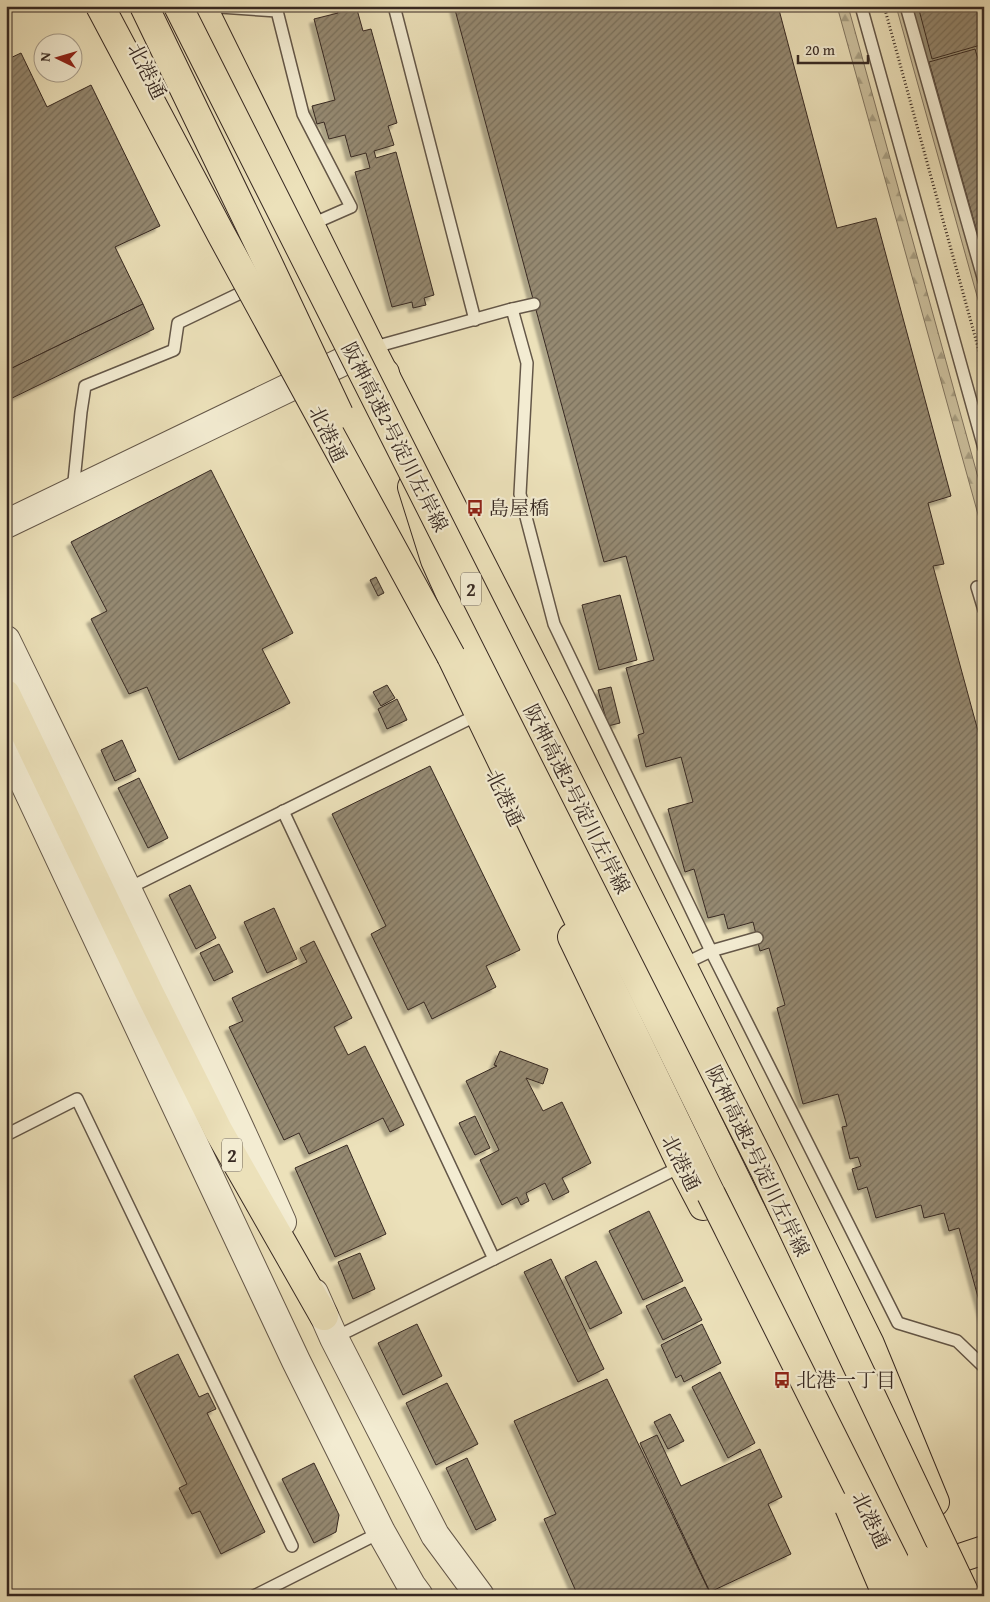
<svg xmlns="http://www.w3.org/2000/svg" width="990" height="1602" viewBox="0 0 990 1602" font-family="'Gentium Book Plus','Noto Serif JP',serif">
<style>
.forest{fill:url(#forest-firs);stroke:#827661}
.park{fill:#cdc2a0;stroke:#827661}
.building{fill:url(#building-hatch);stroke:#372922;filter:url(#shadow)}
.lines{fill:none;stroke-linecap:round;stroke-linejoin:round}
.service-casing{stroke:#645748;stroke-width:14}
.tertiary-casing{stroke:#645748;stroke-width:30}
.primary-casing{stroke:#372922;stroke-width:30}
.motorway-casing{stroke:#372922;stroke-width:30}
.path{stroke:#372922;stroke-width:3;stroke-dasharray:1 2.5;stroke-linecap:butt}
.service{stroke:#f3ecd2;stroke-width:11}
.tertiary{stroke:#f3ecd2;stroke-width:28}
.primary{stroke:#ece1ba;stroke-width:28}
.motorway{stroke:#ece1ba;stroke-width:28}
.motorway-bridge-casing{stroke:#372922;stroke-width:30;stroke-linecap:butt}
.motorway-bridge{stroke:#ece1ba;stroke-width:28}
.labels{text-anchor:middle;stroke-width:4.5;stroke-linejoin:round;paint-order:stroke}
.shield{fill:#f3ecd2;stroke:#6f6457;stroke-width:1}
.shield-label{font-size:19px;font-weight:bold;fill:#372922}
.street-label{font-size:20px;fill:#372922;stroke:#f3ecd2}
.poi-label{font-size:20px;fill:#372922;stroke:#f3ecd2;text-anchor:start}
</style>
<defs>
<pattern id="forest-firs" width="22" height="20" patternUnits="userSpaceOnUse" patternTransform="scale(1.25)"><rect width="22" height="20" fill="#cdc2a0"/><path d="M5 1l3.5 6h-7zM16 11l3.5 6h-7z" fill="#a79e82"/></pattern>
<pattern id="building-hatch" width="6" height="6" patternUnits="userSpaceOnUse" patternTransform="scale(1.25)"><rect width="6" height="6" fill="#958971"/><path d="M-1 1l2-2M0 6l6-6M5 7l2-2" fill="none" stroke="#7a705c"/></pattern>
<filter id="shadow"><feDropShadow dx="-4.5" dy="4.5" stdDeviation="1" flood-color="#0004"/></filter>
</defs>
<rect width="100%" height="100%" fill="#ece1ba"/>
<filter id="stains"><feTurbulence type="fractalNoise" baseFrequency=".004" numOctaves="4"/><feColorMatrix values="0 0 0 0 .2 0 0 0 0 .09 0 0 0 0 .02 0 0 0 .5 -.17"/></filter>
<radialGradient id="worn" r=".72"><stop offset=".6" stop-color="#630" stop-opacity="0"/><stop offset="1" stop-color="#630" stop-opacity=".3"/></radialGradient>
<!-- forest -->
<polygon class="forest" points="837,6 848,6 984,499 984,536"/>
<!-- park -->
<polygon class="park" points="896,6 984,6 984,321"/>
<!-- building -->
<g class="building">
<polygon points="336,6 356,6 363,31 371,29 397,123 388,126 394,145 374,151 376,158 396,152 434,295 424,298 426,305 413,308 412,302 392,307 355,172 370,168 366,153 351,157 345,135 329,139 324,122 317,124 312,106 335,100 314,19 338,13"/>
<polygon points="454,6 778,6 837,228 876,218 951,496 928,503 944,564 933,566 984,753 984,1319 959,1228 949,1231 944,1213 924,1218 921,1205 876,1218 867,1187 858,1190 852,1169 861,1166 858,1157 850,1159 842,1127 847,1126 838,1094 803,1104 777,1008 785,1005 769,948 760,951 753,922 728,929 724,914 708,918 694,869 685,872 668,809 693,802 681,757 646,767 638,735 644,733 626,668 654,660 626,556 604,562"/>
<polygon points="918,6 984,6 984,44 932,59"/>
<polygon points="975,49 984,79 984,257 929,62"/>
<polygon points="21,53 47,107 91,85 160,226 115,247 143,304 6,371 6,60"/>
<polygon points="143,304 154,329 6,401 6,371"/>
<polygon points="211,470 293,633 262,649 290,703 179,760 147,687 129,694 91,619 107,611 71,542"/>
<polygon points="376,577 384,593 378,596 370,580"/>
<polygon points="620,595 637,660 599,670 582,605"/>
<polygon points="387,685 395,698 381,706 373,692"/>
<polygon points="611,687 620,723 608,726 598,690"/>
<polygon points="397,699 407,720 387,729 378,709"/>
<polygon points="122,740 136,771 115,781 101,750"/>
<polygon points="430,766 520,950 486,966 496,987 432,1019 424,1002 408,1010 371,934 386,926 332,814"/>
<polygon points="139,778 168,838 148,848 118,788"/>
<polygon points="190,885 216,938 196,949 169,895"/>
<polygon points="274,908 297,959 267,973 244,922"/>
<polygon points="314,941 352,1018 334,1027 348,1055 365,1046 404,1125 390,1132 383,1118 309,1154 299,1133 284,1140 229,1027 243,1021 232,998 307,962 300,948"/>
<polygon points="219,944 233,972 214,981 200,953"/>
<polygon points="500,1051 548,1069 543,1084 526,1078 543,1111 562,1102 591,1163 562,1178 569,1192 553,1200 545,1183 526,1193 529,1201 521,1205 517,1197 502,1205 480,1160 499,1150 466,1081 497,1066 494,1065"/>
<polygon points="475,1116 490,1148 475,1155 459,1123"/>
<polygon points="347,1145 386,1234 335,1257 295,1168"/>
<polygon points="649,1211 683,1281 643,1300 609,1231"/>
<polygon points="360,1253 375,1289 353,1299 338,1262"/>
<polygon points="551,1259 604,1369 578,1382 524,1272"/>
<polygon points="596,1261 622,1313 590,1329 565,1277"/>
<polygon points="685,1287 702,1320 663,1340 646,1306"/>
<polygon points="417,1324 442,1376 403,1395 378,1343"/>
<polygon points="702,1324 721,1363 684,1382 681,1375 676,1378 661,1345"/>
<polygon points="178,1354 199,1397 208,1393 216,1409 207,1413 265,1532 221,1554 200,1511 192,1514 179,1488 187,1484 134,1376"/>
<polygon points="720,1372 755,1443 728,1458 692,1387"/>
<polygon points="607,1379 710,1593 704,1596 592,1596 591,1592 583,1596 578,1596 544,1519 556,1514 514,1421"/>
<polygon points="447,1383 478,1444 436,1465 406,1403"/>
<polygon points="670,1414 684,1441 668,1449 654,1422"/>
<polygon points="657,1435 681,1486 760,1449 782,1497 768,1504 791,1554 710,1592 640,1443"/>
<polygon points="467,1458 496,1520 476,1530 446,1468"/>
<polygon points="314,1463 339,1515 336,1532 314,1543 282,1479"/>
</g>
<g class="lines">
<!-- service casing -->
<g class="service-casing">
<g id="service">
<polyline points="205,6 277,11 303,114 351,207 310,225"/>
<polyline points="394,6 475,320"/>
<polyline points="861,6 984,448"/>
<polyline points="906,6 984,281"/>
<polyline points="512,309 534,304"/>
<polyline points="371,348 512,309 527,363 520,494 554,624 711,951 898,1323 957,1341 984,1367"/>
<polyline points="73,491 81,412 85,386 174,350 178,323 251,288"/>
<polyline points="977,587 984,610"/>
<polyline points="283,811 494,1259"/>
<polyline points="127,889 467,720"/>
<polyline points="682,965 711,951 757,938"/>
<polyline points="6,1135 77,1099 292,1546"/>
<polyline points="334,1338 682,1166"/>
<polyline points="254,1596 381,1532"/>
</g>
</g>
<!-- tertiary casing -->
<g class="tertiary-casing">
<g id="tertiary">
<polyline points="6,524 371,348"/>
<path d="M6 640C100 833 195 1026 282 1222"/>
<polyline points="6,744 296,1361 381,1532 411,1585 419,1596"/>
<polyline points="314,1293 334,1338 435,1535 480,1596"/>
</g>
</g>
<!-- primary casing -->
<g class="primary-casing">
<g id="primary">
<polyline points="202,6 371,348 554,706 870,1344 935,1502"/>
<polyline points="572,937 682,1166 703,1206"/>
<polyline points="930,1572 960,1558 984,1550"/>
</g>
</g>
<!-- motorway casing -->
<g class="motorway-casing">
<g id="motorway">
<polyline points="385,373 400,436"/>
<polyline points="412,487 435,560 470,638 864,1440 921,1560"/>
<polyline points="451,656 711,1194"/>
<polyline points="6,694 148,990 218,1130 324,1316"/>
</g>
</g>
<!-- path -->
<polyline class="path" points="884,6 984,369"/>
<!-- service -->
<use href="#service" class="service"/>
<!-- tertiary -->
<use href="#tertiary" class="tertiary"/>
<!-- primary -->
<use href="#primary" class="primary"/>
<!-- motorway -->
<use href="#motorway" class="motorway"/>
<!-- motorway-bridge casing -->
<g class="motorway-bridge-casing">
<g id="motorway-bridge">
<polyline points="100,6 221,234 451,656"/>
<polyline points="144,6 268,263 339,414"/>
<polyline points="178,6 765,1171 966,1596"/>
<polyline points="711,1194 912,1596"/>
<polyline points="849,1507 887,1596"/>
<polyline points="921,1560 938,1596"/>
</g>
</g>
<!-- motorway-bridge -->
<use href="#motorway-bridge" class="motorway-bridge"/>
</g>
<!-- icons -->
<defs>
<g id="bus-bare" transform="scale(1.35)"><path d="M-5-6H5V4H4V6H2V4H-2V6H-4V4H-5ZM-3.5-4V0h7V-4ZM-3.5 1.2v1.5H-2V1.2ZM2 1.2v1.5H3.5V1.2Z" fill="#8f2418" stroke="#f3ecd2" stroke-width="2.5" paint-order="stroke"/></g>
</defs>
<g fill-rule="evenodd">
<use href="#bus-bare" x="475" y="508"/>
<use href="#bus-bare" x="782" y="1380"/>
</g>
<g class="labels">
<!-- shield labels -->
<g class="shield">
<rect x="461" y="572.5" width="20" height="33" rx="4"/>
<rect x="222" y="1138.5" width="20" height="33" rx="4"/>
</g>
<g class="shield-label">
<text x="471" y="596">2</text>
<text x="232" y="1162">2</text>
</g>
<!-- street labels -->
<g class="street-label">
<text transform="translate(147 71) rotate(63)" y="7">北港通</text>
<text transform="translate(328 434) rotate(64)" y="7">北港通</text>
<text transform="translate(395 437) rotate(63)" y="7">阪神高速2号淀川左岸線</text>
<text transform="translate(505 798) rotate(64)" y="7">北港通</text>
<text transform="translate(577 799) rotate(63)" y="7">阪神高速2号淀川左岸線</text>
<text transform="translate(758 1161) rotate(64)" y="7">阪神高速2号淀川左岸線</text>
<text transform="translate(681 1163) rotate(63)" y="7">北港通</text>
<text transform="translate(871 1520) rotate(64)" y="7">北港通</text>
</g>
<!-- poi labels -->
<g class="poi-label">
<text x="489" y="515">島屋橋</text>
<text x="796" y="1387">北港一丁目</text>
</g>
</g>
<!-- margin -->
<rect width="990" height="1602" fill="none" stroke="#ece1ba" stroke-width="25"/>
<rect x="8" y="8" width="975" height="1587" fill="none" stroke="#372922" stroke-width="2.5"/>
<rect x="12" y="12" width="965" height="1577" fill="none" stroke="#372922"/>
<!-- north arrow -->
<g transform="translate(58 58) rotate(275)"><circle r="24" fill="#f3ecd2" stroke="#a89e8c"/>
<path d="M0-4L9 19L0 12L-9 19Z" fill="#8f2418"/>
<text y="-8" font-size="14" font-weight="bold" text-anchor="middle" fill="#372922">N</text>
</g>
<!-- scale -->
<path d="M798 55v8h70v-8" fill="none" stroke="#372922" stroke-width="2.5"/>
<text x="805" y="55" font-size="15" fill="#372922" stroke="#f3ecd2" stroke-width="4" paint-order="stroke">20 m</text>
<rect width="100%" height="100%" filter="url(#stains)"/>
<rect width="100%" height="100%" fill="url(#worn)"/>
</svg>
